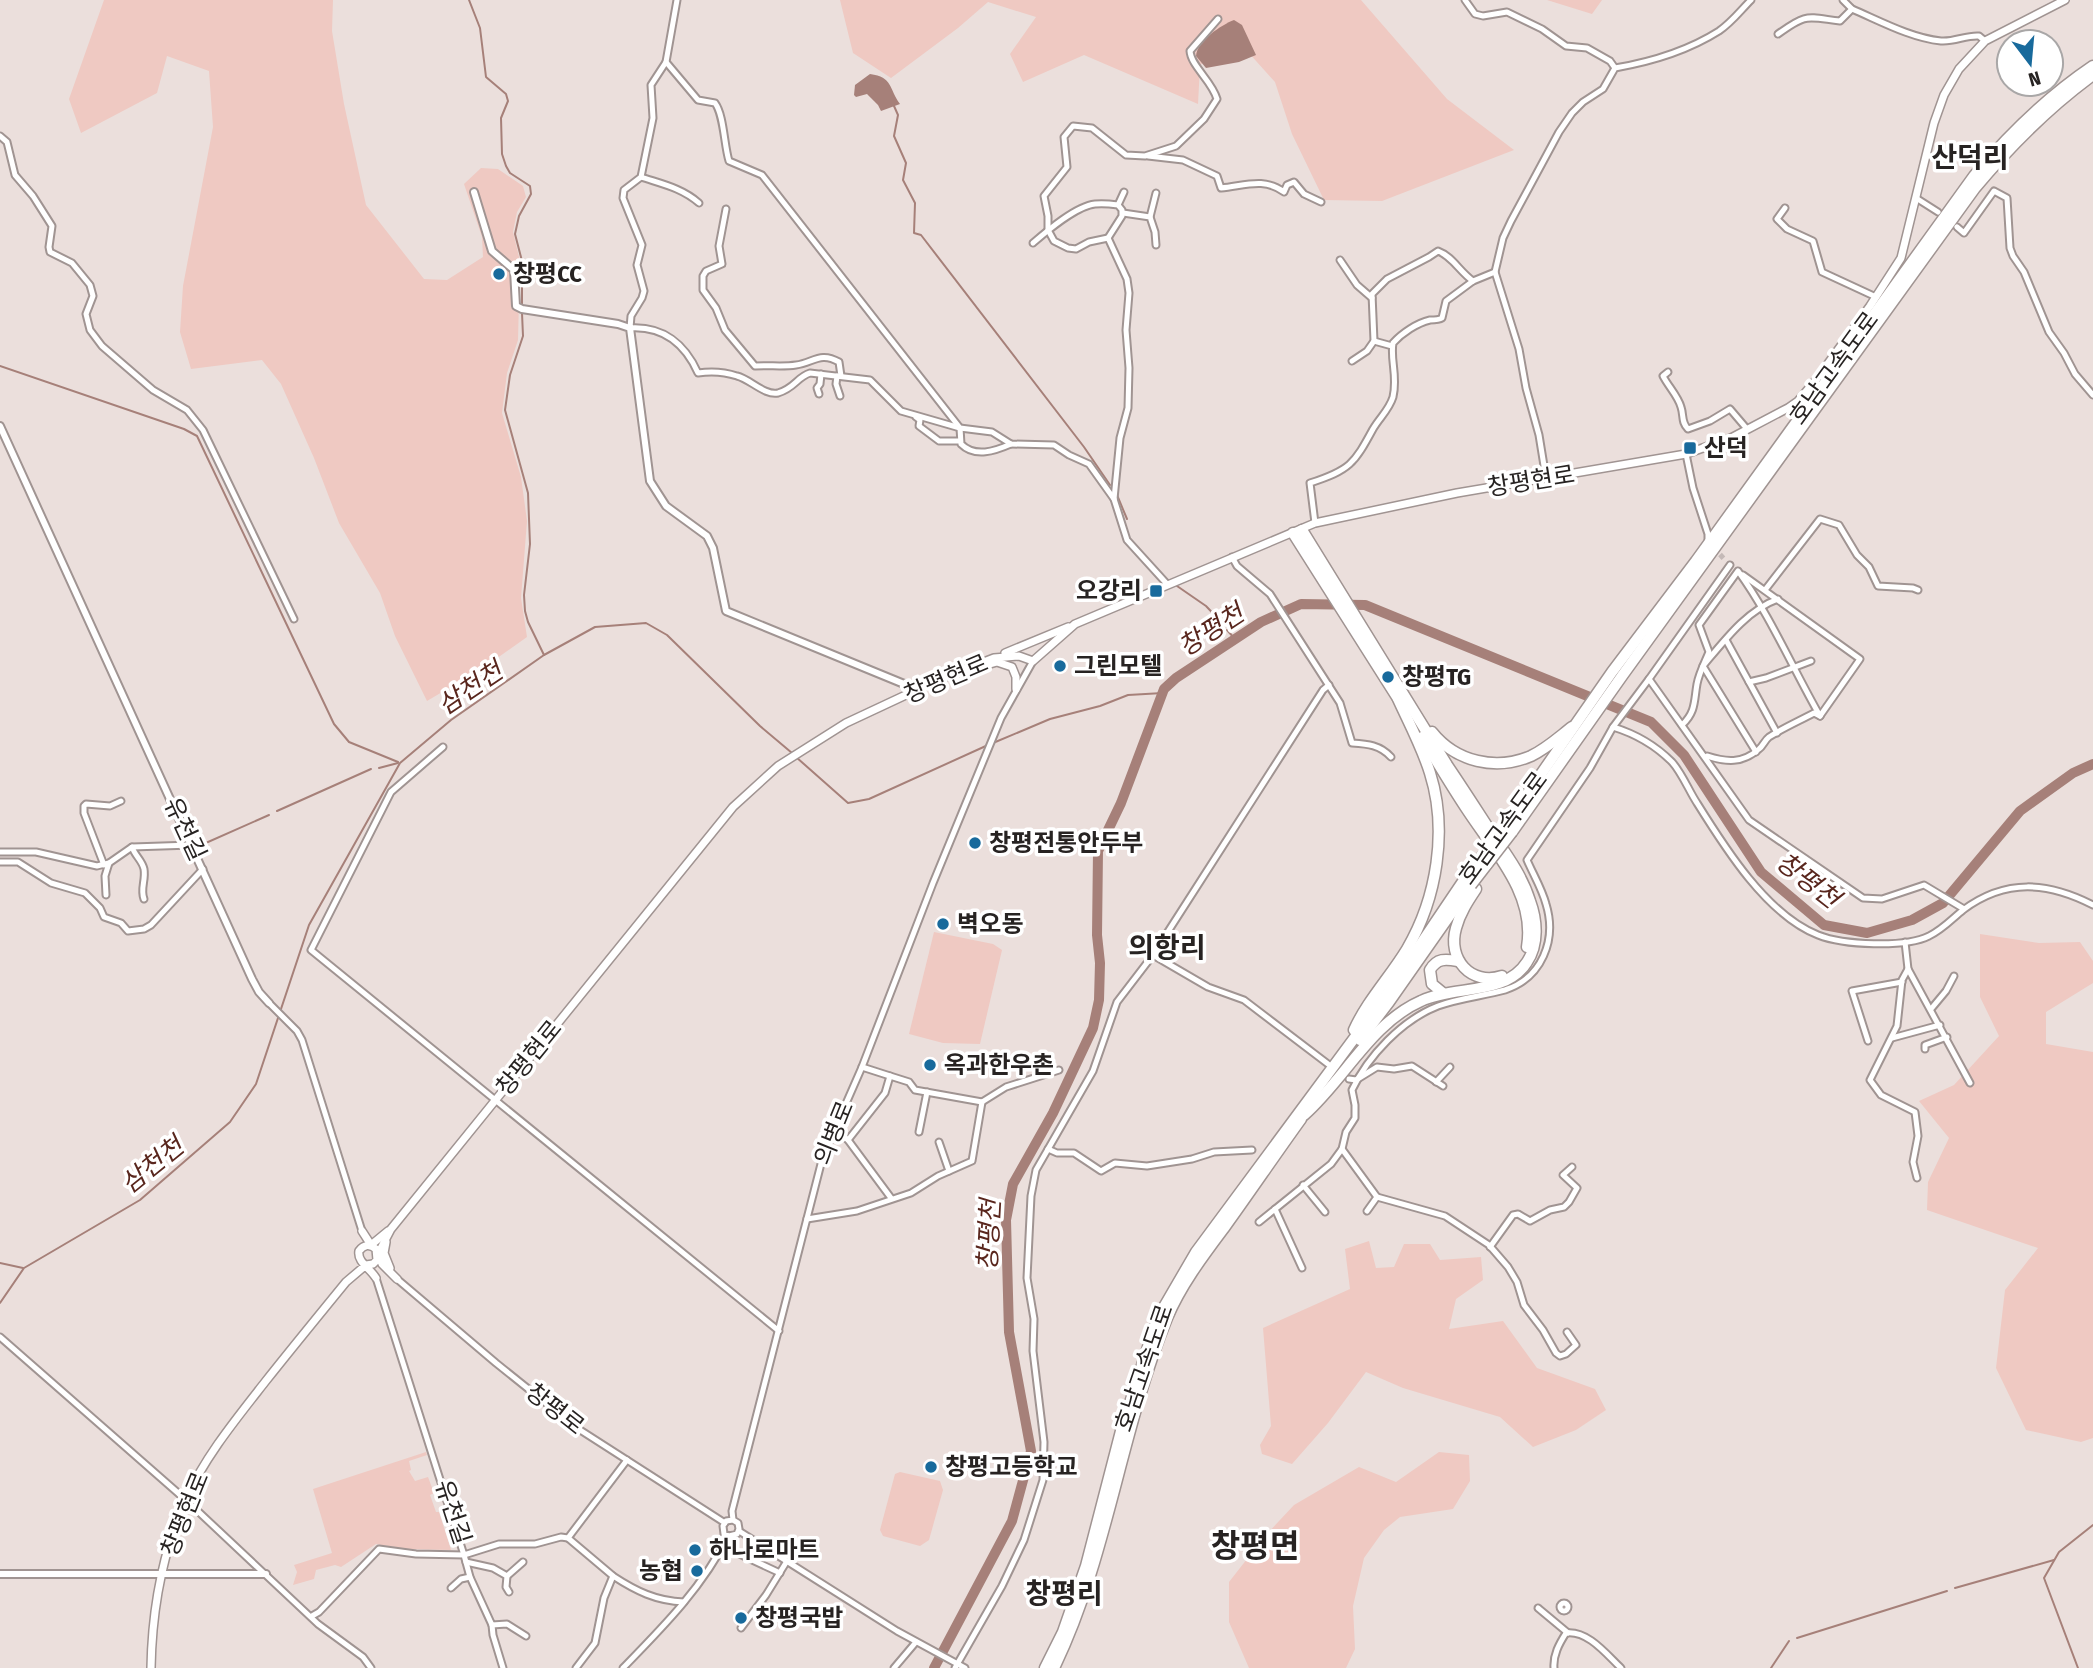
<svg xmlns="http://www.w3.org/2000/svg" width="2093" height="1668" viewBox="0 0 2093 1668" font-family="'Fira Sans Condensed','Noto Sans KR',sans-serif">
<style>
.green{fill:#efc9c2}
.water{fill:#a68079}
.lines{fill:none;stroke-linecap:round;stroke-linejoin:round}
.stream{stroke:#a68079;stroke-width:2}
.river{stroke:#a68079;stroke-width:10}
.minor-tunnel{stroke:#c4b9b7;stroke-width:5;stroke-dasharray:5 2.5;stroke-linecap:butt}
.minor-casing{stroke:#a09492;stroke-width:9}
.tertiary-casing{stroke:#a09492;stroke-width:10}
.secondary-casing{stroke:#a09492;stroke-width:10}
.motorway-casing{stroke:#a09492;stroke-width:13}
.minor{stroke:#fff;stroke-width:5}
.tertiary{stroke:#fff;stroke-width:6}
.secondary{stroke:#fff;stroke-width:7}
.motorway{stroke:#fff;stroke-width:10}
.motorway-bridge-casing{stroke:#a09492;stroke-width:13;stroke-linecap:butt}
.motorway-bridge{stroke:#fff;stroke-width:10}
.poi-dot{fill:#186a9c;stroke:#fff;stroke-width:2.5}
.labels{text-anchor:middle;stroke-width:7;stroke-linejoin:round;paint-order:stroke}
.poi-label{font-size:24px;font-weight:bold;fill:#272322;stroke:#fff;text-anchor:start}
.street-label{font-size:24px;fill:#272322;stroke:#fff}
.water-label{font-size:26px;font-style:italic;fill:#59261d;stroke:#fff}
.quarter-label{font-size:28px;font-weight:bold;fill:#272322;stroke:#fff}
.district-label{font-size:32px;font-weight:bold;fill:#272322;stroke:#fff}
</style>
<rect width="100%" height="100%" fill="#ebdfdc"/>
<!-- green -->
<g class="green">
<polygon points="104,0 333,0 332,31 344,104 366,205 424,279 447,280 483,257 482,237 464,184 481,168 498,169 523,186 526,197 517,212 513,232 520,261 518,340 507,373 502,413 521,477 527,521 521,598 527,637 486,666 427,701 395,636 380,593 339,523 314,458 281,384 262,360 191,369 180,332 183,286 213,127 209,71 167,56 157,93 81,133 69,99"/>
<polygon points="840,0 1361,0 1447,99 1514,150 1382,201 1324,200 1292,134 1275,82 1230,32 1200,66 1198,104 1084,55 1023,82 1010,54 1036,17 988,2 958,28 891,78 853,53"/>
<polygon points="1547,0 1602,0 1592,14"/>
<polygon points="934,932 993,944 1002,950 980,1044 943,1043 909,1034"/>
<polygon points="1980,934 2039,943 2080,942 2093,961 2093,983 2046,1012 2046,1044 2093,1052 2093,1438 2081,1442 2026,1430 1996,1368 2005,1290 2038,1248 1927,1210 1928,1182 1949,1138 1919,1101 1954,1085 1999,1036 1980,997"/>
<polygon points="1369,1241 1376,1268 1394,1267 1404,1244 1430,1244 1440,1260 1481,1257 1483,1280 1456,1299 1449,1329 1503,1321 1537,1368 1595,1389 1606,1410 1576,1430 1533,1447 1500,1417 1403,1388 1366,1372 1328,1423 1292,1464 1262,1454 1260,1445 1271,1426 1263,1328 1350,1289 1345,1249"/>
<polygon points="426,1452 427,1455 409,1461 411,1470 409,1471 415,1481 428,1477 434,1493 430,1495 436,1512 439,1512 451,1550 406,1549 376,1544 341,1567 335,1565 316,1570 314,1579 293,1585 297,1572 294,1565 332,1553 313,1489"/>
<polygon points="1439,1452 1469,1455 1470,1481 1453,1509 1400,1517 1384,1530 1364,1558 1353,1606 1355,1649 1346,1668 1249,1668 1229,1622 1229,1582 1265,1536 1294,1505 1359,1467 1396,1482"/>
<polygon points="900,1472 940,1481 943,1490 929,1540 920,1546 883,1536 880,1530 895,1474"/>
</g>
<!-- water -->
<g class="water">
<path d="M1234 20 1242 25 1256 55 1239 62 1206 68 1196 56C1197 41 1221 25 1234 20Z"/>
<path d="M870 74C893 77 889 89 900 104L881 111 878 105 867 94 856 97 854 95 855 85Z"/>
</g>
<g class="lines">
<!-- stream -->
<g class="stream">
<polyline points="469,0 480,28 486,77 506,94 508,101 501,118 502,154 506,166 510,173 530,186 531,194 519,216 515,234 522,261 522,304"/>
<polyline points="894,106 898,115 894,136 906,163 903,180 915,203 914,233 921,235 1084,447 1110,485"/>
<polyline points="522,313 523,336 510,375 505,410 528,493 530,544 524,595 525,611 528,622 544,655"/>
<polyline points="0,366 184,429 197,436 334,724 349,742 398,762"/>
<polyline points="1117,495 1127,519"/>
<polyline points="1177,586 1206,606 1223,624"/>
<polyline points="1227,630 1235,639"/>
<polyline points="993,743 1050,719 1100,706 1128,695 1163,693"/>
<polyline points="796,757 848,803 869,799 988,745"/>
<polyline points="379,768 398,763"/>
<polyline points="277,811 371,769"/>
<polyline points="199,846 269,815"/>
<polyline points="0,1263 23,1268"/>
<polyline points="0,1303 24,1268 140,1200 230,1122 256,1084 309,925 400,763 451,720 544,655 595,627 646,623 667,635 760,726 792,753"/>
<polyline points="1955,1588 2054,1560"/>
<polyline points="1797,1638 1947,1591"/>
<polyline points="1771,1668 1789,1641"/>
<polyline points="2078,1668 2044,1578 2059,1552 2093,1525"/>
</g>
<!-- river -->
<polyline class="river" points="934,1668 1012,1521 1031,1451 1009,1332 1006,1220 1013,1184 1053,1113 1093,1028 1099,1000 1100,963 1097,935 1098,851 1121,803 1164,689 1176,678 1261,622 1301,604 1365,605 1651,722 1684,755 1761,872 1824,925 1867,933 1912,920 1943,903 2020,811 2073,773 2093,764"/>
<!-- minor-tunnel -->
<polyline class="minor-tunnel" points="1715,549 1725,560"/>
<!-- minor casing -->
<g class="minor-casing">
<g id="minor">
<path d="M677 0 666 62 698 100 715 103C724 115 724 145 729 161L762 175 960 428 961 444C975 458 995 451 1011 444"/>
<polyline points="1465,0 1475,14 1483,16 1507,12 1542,29 1566,46 1587,48 1610,61 1615,68"/>
<polyline points="1843,0 1852,9"/>
<path d="M1778 34C1807 13 1806 17 1840 21L1852 9C1880 21 1911 38 1941 41 1955 42 1966 35 1979 36L1985 41"/>
<path d="M666 62 651 85 653 118 641 177 624 190 623 198 642 245 637 265 644 291 642 298 631 316 630 328C663 326 685 344 698 373 711 371 725 372 737 376 750 379 765 396 778 393 795 388 797 377 810 373L870 380 901 411 960 428 992 432 1011 444 1054 445 1069 455 1089 464 1114 499"/>
<polyline points="0,136 7,142 15,175 33,196 52,226 49,247 50,252 72,263 90,285 93,296 86,314 90,330 102,346 153,390 187,410 203,430 294,619"/>
<path d="M1148 156 1183 160 1217 176 1221 188C1244 186 1264 177 1284 192L1287 185 1294 182 1304 194 1321 202"/>
<path d="M641 177C662 184 682 188 699 203"/>
<polyline points="1916,198 1938,212"/>
<polyline points="1118,205 1124,192"/>
<polyline points="1785,208 1777,219 1787,229 1813,241 1822,272 1876,297"/>
<path d="M726 209 719 246 722 264 706 271 703 276V290L716 308 725 330 755 366C769 365 783 367 796 365 813 363 820 351 839 362L841 376"/>
<polyline points="1123,213 1150,217 1155,232 1156,245"/>
<polyline points="1150,217 1156,193"/>
<polyline points="1957,227 1964,233 1994,191 2007,198 2010,248 2013,256 2024,272 2049,332 2064,353 2075,374 2093,395"/>
<path d="M1033 243C1047 231 1076 206 1095 204 1103 203 1111 204 1118 205L1122 210V216L1108 238"/>
<polyline points="1340,260 1357,285 1372,298"/>
<polyline points="1374,341 1392,346"/>
<path d="M1352 361 1367 351 1374 341 1372 294 1387 279 1429 257 1438 251C1452 256 1460 272 1473 281"/>
<path d="M1668 372 1663 376C1668 386 1678 396 1681 407 1684 416 1681 422 1688 429L1710 421 1730 409 1747 429"/>
<polyline points="837,376 836,384 840,396"/>
<polyline points="819,394 817,388 820,384 821,374"/>
<polyline points="916,417 920,420 919,426 939,441 960,441"/>
<polyline points="1686,454 1693,488 1708,534 1708,541"/>
<path d="M1546 478 1539 435 1526 388 1519 349 1495 272 1503 238 1511 221 1559 132 1572 113 1583 102 1603 89 1615 68C1650 62 1689 50 1719 31 1732 22 1740 11 1751 0"/>
<path d="M1315 523 1310 483C1350 470 1354 464 1373 429 1380 417 1389 410 1393 397 1398 376 1390 360 1393 343 1402 333 1417 323 1430 320 1434 320 1439 320 1442 318L1446 301 1473 281 1495 272"/>
<path d="M1232 557 1237 566 1270 594 1340 703 1352 743C1368 744 1380 745 1391 757"/>
<polyline points="1730,565 1649,679 1749,820 1863,898 1882,899 1924,885 1964,909"/>
<polyline points="1743,575 1860,659 1820,716"/>
<path d="M1167 584 1127 540 1114 499 1120 438 1128 408 1129 368 1126 330 1129 293 1127 279 1108 238 1089 242 1076 249 1068 248 1054 241 1048 230V216L1044 196 1067 167 1064 137 1073 126 1092 128 1126 155 1145 156 1176 146 1204 119 1217 99C1212 81 1191 66 1190 51L1218 19"/>
<polyline points="1765,590 1820,519 1839,525 1857,555 1869,567 1878,586 1913,588 1918,590"/>
<polyline points="1726,640 1777,733"/>
<polyline points="1749,682 1766,678 1811,661"/>
<path d="M1682 725C1696 712 1694 701 1697 684 1699 673 1705 662 1709 652L1699 625 1738 571C1770 615 1792 667 1820 716"/>
<path d="M1613 727C1636 734 1655 745 1672 762 1682 773 1689 791 1697 803 1725 848 1767 915 1818 935 1843 945 1905 948 1929 936 1942 930 1952 919 1963 910 2006 878 2048 882 2093 905"/>
<polyline points="443,747 391,792 311,950 779,1331"/>
<path d="M1756 752 1703 666C1724 641 1747 610 1778 599"/>
<path d="M1707 756C1726 762 1742 764 1759 749 1763 746 1765 740 1769 737 1783 728 1799 721 1814 713L1820 716"/>
<path d="M132 847C135 856 142 860 144 869 146 880 140 889 144 899"/>
<polyline points="0,852 36,852 97,866 109,863 132,847 192,845"/>
<polyline points="0,862 18,862 51,883 85,893 100,908 104,917 121,923 128,931 144,929 151,925 203,869"/>
<polyline points="104,865 84,813 84,806 86,804 110,806 121,801"/>
<polyline points="106,895 105,876 109,863"/>
<polyline points="1905,942 1908,969 1970,1083"/>
<polyline points="1153,955 1208,987 1244,1000 1328,1064"/>
<polyline points="1908,969 1902,980 1897,1026 1870,1080 1881,1095 1915,1112 1918,1136 1913,1162 1917,1178"/>
<polyline points="269,1003 297,1031 302,1040 362,1231"/>
<polyline points="1931,1009 1946,991 1954,976"/>
<polyline points="1892,1038 1940,1025"/>
<polyline points="1868,1041 1852,991 1902,982"/>
<polyline points="1925,1049 1925,1045 1947,1037"/>
<polyline points="890,1076 909,1082 915,1090 982,1102 1006,1087 1059,1070"/>
<polyline points="1349,1079 1356,1080 1377,1067 1394,1069 1412,1066 1443,1086"/>
<polyline points="1436,1082 1450,1067"/>
<polyline points="835,1129 848,1140 891,1198"/>
<polyline points="919,1132 927,1092"/>
<polyline points="848,1140 885,1093 890,1076 862,1067"/>
<polyline points="939,1142 949,1171"/>
<polyline points="1048,1149 1057,1153 1074,1153 1101,1171 1115,1163 1147,1166 1192,1159 1214,1152 1252,1150"/>
<polyline points="1342,1149 1377,1197 1367,1211"/>
<polyline points="1303,1185 1325,1212"/>
<polyline points="1377,1197 1445,1216 1489,1245 1508,1267 1517,1282 1524,1305 1543,1330 1556,1353 1560,1356 1566,1354 1576,1345 1567,1332"/>
<polyline points="1275,1209 1302,1268"/>
<polyline points="807,1219 857,1211 911,1193 938,1176 972,1161 982,1102"/>
<path d="M1259 1222 1331 1164 1342 1149 1346 1132 1355 1118V1105L1352 1090C1368 1056 1402 1020 1438 1006 1460 998 1483 996 1505 990 1542 978 1557 940 1546 904 1542 889 1533 874 1527 860L1590 768 1613 727 1649 679"/>
<polyline points="1490,1247 1513,1215 1518,1214 1530,1221 1550,1210 1564,1207 1569,1202 1577,1188 1563,1175 1572,1167"/>
<polyline points="376,1278 464,1555 499,1544 535,1544 561,1537 568,1538 627,1460"/>
<polyline points="397,1279 496,1363 577,1428 725,1523"/>
<polyline points="0,1337 186,1500 318,1624 363,1657 371,1668"/>
<polyline points="733,1520 726,1521 723,1526 724,1534 729,1536 737,1534 739,1529 738,1523 733,1520 732,1511 823,1156 862,1067 933,883 1001,718 1033,661"/>
<polyline points="739,1531 897,1631 965,1668"/>
<polyline points="568,1538 613,1576"/>
<polyline points="722,1546 780,1573"/>
<polyline points="466,1562 493,1568 507,1576 506,1587 509,1592"/>
<polyline points="507,1576 523,1562"/>
<polyline points="451,1588 461,1579 470,1577"/>
<circle cx="1564" cy="1607" r="4"/>
<polyline points="1538,1608 1568,1633"/>
<polyline points="312,1616 319,1612 379,1549 416,1554 464,1555 470,1577 492,1625 507,1624 526,1636"/>
<polyline points="492,1625 493,1635 503,1668"/>
<polyline points="741,1628 766,1595 787,1561"/>
<path d="M576 1668 595 1643 604 1598 613 1576C636 1591 656 1601 684 1602"/>
<path d="M623 1668C662 1628 703 1587 728 1536"/>
<polyline points="894,1668 916,1642"/>
<polyline points="955,1668 1002,1586 1024,1540 1043,1480 1044,1442 1033,1351 1034,1319 1027,1278 1031,1196 1036,1170 1093,1071 1117,1002 1153,955 1323,690 1329,685"/>
<path d="M1554 1668C1553 1655 1559 1644 1566 1633 1588 1630 1607 1655 1621 1668"/>
</g>
</g>
<!-- tertiary casing -->
<g class="tertiary-casing">
<g id="tertiary">
<polyline points="474,192 492,251 514,270 516,306 522,309 618,324 630,328 650,481 666,506 707,536 713,548 726,611 909,686 914,691"/>
<polyline points="0,426 252,979 259,992 269,1003"/>
<polyline points="0,1574 266,1574"/>
</g>
</g>
<!-- secondary casing -->
<g class="secondary-casing">
<g id="secondary">
<polyline points="1005,653 1068,627"/>
<polyline points="990,664 997,662 1012,667 1016,677 1016,689"/>
<polyline points="362,1231 371,1245 388,1231"/>
<polyline points="386,1242 384,1253 390,1268"/>
<polyline points="397,1279 382,1264 378,1254 391,1229 733,807 778,766 846,723 940,679 994,658 1019,656 1033,661 1075,624 1315,523 1457,493 1686,454 1731,438 1788,408 1798,401 1816,380 1870,306 1901,258 1934,123 1944,95 1959,69 1985,41 2065,0"/>
<path d="M151 1668C152 1611 162 1554 185 1501 204 1458 236 1419 265 1382 292 1348 319 1315 346 1282L366 1265 373 1264 377 1260 376 1249C370 1244 364 1244 359 1251 357 1262 370 1268 376 1278"/>
</g>
</g>
<!-- motorway casing -->
<g class="motorway-casing">
<g id="motorway">
<path d="M1302 530C1351 608 1398 687 1447 765 1462 787 1476 809 1491 832 1506 854 1522 875 1530 901 1537 920 1539 944 1527 962 1506 996 1454 985 1421 1001 1371 1023 1344 1080 1304 1115"/>
<polyline points="1293,533 1397,697"/>
<path d="M1432 732C1456 762 1496 771 1531 756 1546 749 1559 737 1572 727"/>
<path d="M1422 737C1437 762 1452 787 1468 811 1495 852 1536 895 1527 947"/>
<path d="M1505 826 1612 672 1696 561 1974 176C2010 133 2047 97 2093 66"/>
<path d="M1512 832 1622 676 1975 188C2011 145 2048 108 2093 75"/>
<path d="M1476 889C1468 901 1460 913 1456 928 1447 959 1471 986 1502 976"/>
<path d="M1443 993 1432 984 1430 970C1437 958 1445 959 1458 961"/>
<path d="M1354 1030C1367 1001 1390 977 1407 949 1437 898 1448 830 1430 773 1422 747 1409 723 1398 699"/>
<polyline points="1360,1040 1389,1002 1471,885"/>
<polyline points="1045,1668 1063,1632 1086,1566 1121,1431 1157,1319 1196,1252 1387,994 1464,880"/>
<path d="M1054 1668C1108 1557 1120 1432 1167 1318 1181 1285 1203 1256 1224 1228 1250 1192 1275 1155 1301 1119"/>
</g>
</g>
<!-- minor -->
<use href="#minor" class="minor"/>
<!-- tertiary -->
<use href="#tertiary" class="tertiary"/>
<!-- secondary -->
<use href="#secondary" class="secondary"/>
<!-- motorway -->
<use href="#motorway" class="motorway"/>
<!-- motorway-bridge casing -->
<g class="motorway-bridge-casing">
<g id="motorway-bridge">
<polyline points="1464,880 1505,826"/>
<polyline points="1471,885 1512,832"/>
</g>
</g>
<!-- motorway-bridge -->
<use href="#motorway-bridge" class="motorway-bridge"/>
</g>
<!-- markers -->
<g class="poi-dot">
<circle cx="499" cy="274" r="7"/>
<rect x="1683" y="441" width="14" height="14" rx="3.5"/>
<rect x="1149" y="584" width="14" height="14" rx="3.5"/>
<circle cx="1060" cy="666" r="7"/>
<circle cx="1388" cy="677" r="7"/>
<circle cx="975" cy="843" r="7"/>
<circle cx="943" cy="924" r="7"/>
<circle cx="930" cy="1065" r="7"/>
<circle cx="931" cy="1467" r="7"/>
<circle cx="695" cy="1550" r="7"/>
<circle cx="697" cy="1571" r="7"/>
<circle cx="741" cy="1618" r="7"/>
</g>
<g class="labels">
<!-- poi labels -->
<g class="poi-label">
<text x="513" y="282">창평CC</text>
<text x="1704" y="456">산덕</text>
<text x="1142" y="599" text-anchor="end">오강리</text>
<text x="1074" y="674">그린모텔</text>
<text x="1402" y="685">창평TG</text>
<text x="989" y="851">창평전통안두부</text>
<text x="957" y="932">벽오동</text>
<text x="944" y="1073">옥과한우촌</text>
<text x="945" y="1475">창평고등학교</text>
<text x="709" y="1558">하나로마트</text>
<text x="683" y="1579" text-anchor="end">농협</text>
<text x="755" y="1626">창평국밥</text>
</g>
<!-- street labels -->
<g class="street-label">
<text transform="translate(1834 368) rotate(-54)" y="8">호남고속도로</text>
<text transform="translate(1531 481) rotate(-9)" y="8">창평현로</text>
<text transform="translate(946 679) rotate(-23)" y="8">창평현로</text>
<text transform="translate(1503 828) rotate(-54)" y="8">호남고속도로</text>
<text transform="translate(185 829) rotate(65)" y="8">유천길</text>
<text transform="translate(529 1058) rotate(-51)" y="8">창평현로</text>
<text transform="translate(834 1133) rotate(-68)" y="8">의병로</text>
<text transform="translate(1144 1368) rotate(-71)" y="8">호남고속도로</text>
<text transform="translate(555 1409) rotate(38)" y="8">창평로</text>
<text transform="translate(453 1512) rotate(72)" y="8">유천길</text>
<text transform="translate(185 1514) rotate(-68)" y="8">창평현로</text>
</g>
<!-- water labels -->
<g class="water-label">
<text transform="translate(1211 630) rotate(-33)" y="9">창평천</text>
<text transform="translate(470 688) rotate(-34)" y="9">삼천천</text>
<text transform="translate(1808 880) rotate(38)" y="9">창평천</text>
<text transform="translate(152 1165) rotate(-39)" y="9">삼천천</text>
<text transform="translate(989 1235) rotate(-87)" y="9">창평천</text>
</g>
<!-- quarter labels -->
<g class="quarter-label">
<text x="1970" y="167">산덕리</text>
<text x="1167" y="957">의항리</text>
<text x="1064" y="1603">창평리</text>
</g>
<!-- district labels -->
<g class="district-label">
<text x="1255" y="1557">창평면</text>
</g>
</g>
<!-- north arrow -->
<g transform="translate(2030 63) rotate(164)"><circle r="33" fill="#ffffff" stroke="#a9a7a7" stroke-width="2"/>
<path d="M0-5L12 26L0 18L-12 26Z" fill="#186a9c"/>
<text y="-10" font-size="19" font-weight="bold" text-anchor="middle" fill="#272322">N</text>
</g>
</svg>
